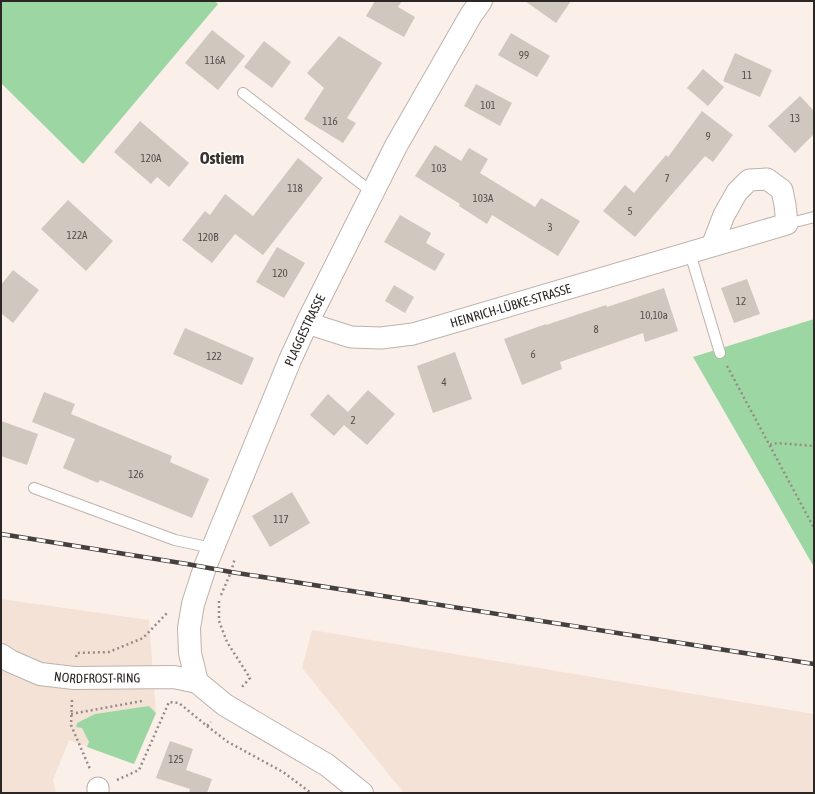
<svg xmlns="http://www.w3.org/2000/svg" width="815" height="794" viewBox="0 0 815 794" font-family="'Asap Condensed',sans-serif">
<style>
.built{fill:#f5e2d7}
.green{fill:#9cd7a3}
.building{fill:#d0c7bf}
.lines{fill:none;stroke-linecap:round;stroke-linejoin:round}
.service-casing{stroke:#bdb2ac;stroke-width:12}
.minor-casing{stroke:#bdb2ac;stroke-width:23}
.tertiary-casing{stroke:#bdb2ac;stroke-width:24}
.path{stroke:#958c88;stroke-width:2.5;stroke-dasharray:2 3;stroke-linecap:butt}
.service{stroke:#fff;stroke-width:10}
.minor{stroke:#fff;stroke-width:21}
.tertiary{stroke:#fff;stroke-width:22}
.rail-casing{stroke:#453f3d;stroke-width:4.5}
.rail{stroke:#fff;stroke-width:3;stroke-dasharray:9;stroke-linecap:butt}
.labels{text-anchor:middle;stroke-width:3;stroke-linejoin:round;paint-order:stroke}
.number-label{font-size:11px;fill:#554f4c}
.street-label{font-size:13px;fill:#2c2725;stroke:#fff}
.district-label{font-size:17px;font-weight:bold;fill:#3b322d;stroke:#fff}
</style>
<rect width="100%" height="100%" fill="#fbefe9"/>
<!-- built -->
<g class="built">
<polygon points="1,599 149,620 156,713 134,764 69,740 53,780 56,793 1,793"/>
<polygon points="312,630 814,714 814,793 404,793 302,668"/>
</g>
<!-- green -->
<g class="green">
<polygon points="1,1 215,1 218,4 83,164 1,83"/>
<polygon points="814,319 814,567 693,357"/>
<polygon points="149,706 156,713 134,764 87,747 89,742 82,728 76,727 77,723 95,714"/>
</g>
<!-- building -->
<g class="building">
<polygon points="375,1 402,1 398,7 415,17 404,37 366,16"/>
<polygon points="525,1 571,1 556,23"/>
<polygon points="212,30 245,56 218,90 185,63"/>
<polygon points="511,33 550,56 537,77 498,55"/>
<polygon points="339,36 382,63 347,118 356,123 343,143 304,119 324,88 307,73"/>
<polygon points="264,41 291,62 272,88 244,67"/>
<polygon points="735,53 772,70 760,97 723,81"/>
<polygon points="703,69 724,87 708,106 687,88"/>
<polygon points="476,84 512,103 500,126 464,106"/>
<polygon points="800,96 814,111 814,134 795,153 768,126"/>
<polygon points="702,111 733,135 713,162 705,156 635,237 603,211 625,185 634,193 666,155 668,157"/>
<polygon points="140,121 189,163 169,187 157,177 151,184 114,152"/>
<polygon points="435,145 461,161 469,148 488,159 480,173 535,207 541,198 580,221 558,256 492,215 487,224 459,206 460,204 415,176"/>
<polygon points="298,158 323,178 263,255 235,234 212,263 182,240 205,211 210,215 225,194 253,216"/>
<polygon points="68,200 113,241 86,271 41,229"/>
<polygon points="400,215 431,233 426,243 445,254 435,271 384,242"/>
<polygon points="277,247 305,263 284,298 256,282"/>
<polygon points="13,270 39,290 13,323 1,313 1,285"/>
<polygon points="747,279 760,314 734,323 721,288"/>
<polygon points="394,285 414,297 405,313 385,301"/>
<polygon points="664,288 678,331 645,342 643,333 560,362 562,369 522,385 504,339 546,324 546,325 606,305 607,307"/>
<polygon points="185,328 254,358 242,385 173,354"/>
<polygon points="455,352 472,399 433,413 417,366"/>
<polygon points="368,390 395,414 367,445 344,425 334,436 310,415 328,394 348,412"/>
<polygon points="44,392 75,404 71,414 172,456 170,462 209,479 192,518 100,480 98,483 63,468 75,439 32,422"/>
<polygon points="1,421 38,434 27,465 1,456"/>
<polygon points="292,492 310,523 270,547 252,516"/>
<polygon points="170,741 193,749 186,770 212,779 207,793 189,793 190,789 156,778"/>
</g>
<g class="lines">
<!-- service casing -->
<g class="service-casing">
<g id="service">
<polyline points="243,93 372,192"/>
<polyline points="787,224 814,217"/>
<polyline points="690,253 720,353"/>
<polyline points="34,488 175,540 212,548"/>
</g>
</g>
<!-- minor casing -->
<g class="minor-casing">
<g id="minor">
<path id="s1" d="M307 323 351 337 381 338 413 334 787 224 785 205 782 190 767 179 749 180 737 192 724 215 712 246"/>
<polyline points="98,793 98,788"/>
</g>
</g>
<!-- tertiary casing -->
<g class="tertiary-casing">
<g id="tertiary">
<path id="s2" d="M1 655 10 661 40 674 74 678 174 677 197 682 225 705 327 765 362 793"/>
<path id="s3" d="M197 682 190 653 189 628 193 604 205 567 290 360 307 323 396 146 471 15 481 1"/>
</g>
</g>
<!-- path -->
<g class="path">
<polyline points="727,366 814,528"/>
<polyline points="770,445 777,443 814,446"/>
<polyline points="221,595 231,572 235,558"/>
<polyline points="219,601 219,621 227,642 250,678 241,688"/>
<polyline points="76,657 77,653 109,652 143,638 168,612"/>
<polyline points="72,700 71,725 90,769"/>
<polyline points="71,714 142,701"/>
<polyline points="207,726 228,742 283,772 311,793"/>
<polyline points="117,780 139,770 169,702 179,703 207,726 211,722"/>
</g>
<!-- service -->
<use href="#service" class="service"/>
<!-- minor -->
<use href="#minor" class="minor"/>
<!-- tertiary -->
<use href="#tertiary" class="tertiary"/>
<!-- rail casing -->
<g class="rail-casing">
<polyline id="rail" points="1,534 187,564 231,572 814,664"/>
</g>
<!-- rail -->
<use href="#rail" class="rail"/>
</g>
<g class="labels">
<!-- number labels -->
<g class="number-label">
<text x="524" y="59">99</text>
<text x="215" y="64">116A</text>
<text x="747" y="79">11</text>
<text x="488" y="109">101</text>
<text x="795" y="122">13</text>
<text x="330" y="125">116</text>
<text x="708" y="140">9</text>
<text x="151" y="162">120A</text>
<text x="439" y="172">103</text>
<text x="667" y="182">7</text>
<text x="295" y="192">118</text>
<text x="483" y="202">103A</text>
<text x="630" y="215">5</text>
<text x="550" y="231">3</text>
<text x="77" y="239">122A</text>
<text x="208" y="241">120B</text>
<text x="280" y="277">120</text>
<text x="741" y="305">12</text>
<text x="654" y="319">10,10a</text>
<text x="596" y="333">8</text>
<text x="533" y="358">6</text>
<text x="214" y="360">122</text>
<text x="444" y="386">4</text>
<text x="353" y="424">2</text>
<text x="136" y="478">126</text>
<text x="281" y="523">117</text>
<text x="176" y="763">125</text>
</g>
<!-- street labels -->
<g class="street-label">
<text dy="5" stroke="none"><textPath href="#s1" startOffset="210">HEINRICH-LÜBKE-STRASSE</textPath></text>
<text dy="5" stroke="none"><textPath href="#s3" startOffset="375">PLAGGESTRASSE</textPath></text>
<text dy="5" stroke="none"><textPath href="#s2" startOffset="101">NORDFROST-RING</textPath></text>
</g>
<!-- district labels -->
<g class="district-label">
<text x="222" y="164">Ostiem</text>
</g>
</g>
<!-- border -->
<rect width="815" height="794" fill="none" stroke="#2c2725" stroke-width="4"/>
</svg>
